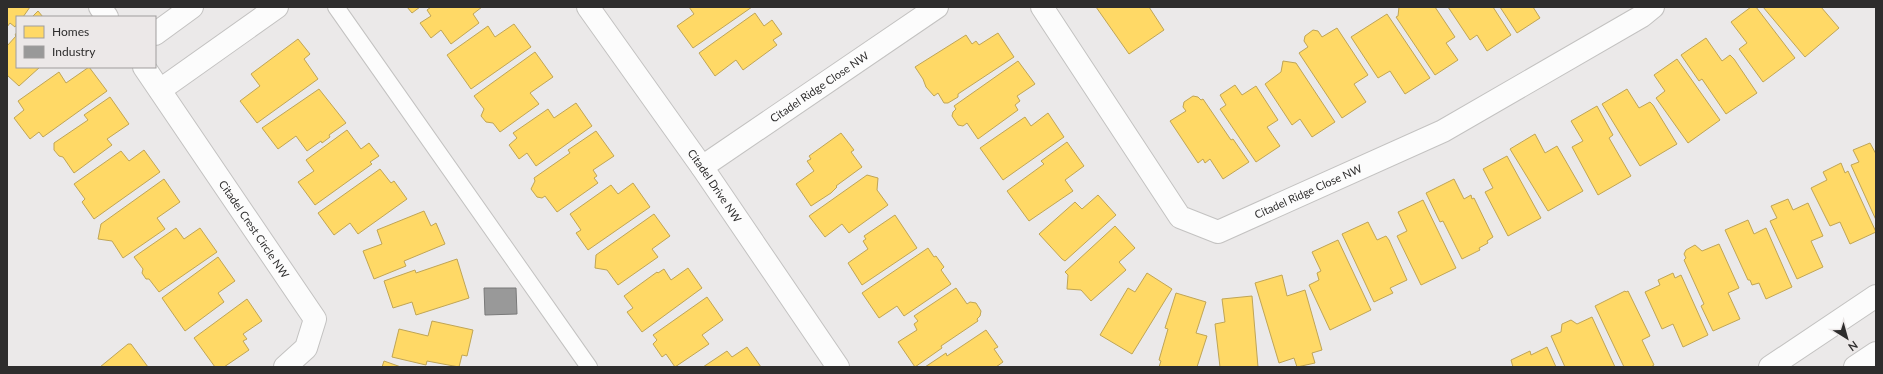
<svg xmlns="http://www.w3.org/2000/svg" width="1883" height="374" viewBox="0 0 1883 374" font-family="Lato,sans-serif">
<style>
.homes{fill:#ffd966;stroke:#c0a555}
.industry{fill:#999;stroke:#797979}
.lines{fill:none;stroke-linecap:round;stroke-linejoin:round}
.lane-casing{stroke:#c3c2c1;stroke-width:18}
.street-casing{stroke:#c3c2c1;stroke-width:24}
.secondary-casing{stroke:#c3c2c1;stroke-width:24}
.lane{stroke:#fcfcfc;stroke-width:16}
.street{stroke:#fcfcfc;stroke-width:22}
.secondary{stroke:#fcfcfc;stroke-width:22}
.labels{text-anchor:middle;stroke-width:4;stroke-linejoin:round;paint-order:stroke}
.street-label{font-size:11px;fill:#2e2d2d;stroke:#ece8e8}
</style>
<rect width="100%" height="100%" fill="#ebe9e9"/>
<!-- homes -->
<g class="homes">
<polygon points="7,7 30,7 23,17 17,17 17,24 15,27 10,23 7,27"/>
<polygon points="407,7 420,7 412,13"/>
<polygon points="431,7 482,7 473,14 479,23 451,44 441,30 431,38 420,23 431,16 427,10"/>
<polygon points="689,7 752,7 693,48 677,26 694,14"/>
<polygon points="1096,7 1149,7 1164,30 1129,54"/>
<polygon points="1399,7 1435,7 1455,37 1446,43 1458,60 1435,75 1396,17 1398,16"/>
<polygon points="1448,7 1493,7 1511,35 1487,51 1477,35 1470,40"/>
<polygon points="1500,7 1533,7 1540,18 1517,33"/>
<polygon points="1751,7 1756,7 1795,58 1763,82 1739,49 1747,43 1731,22"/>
<polygon points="1763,7 1821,7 1839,28 1805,57"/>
<polygon points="38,11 43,17 32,17"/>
<polygon points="755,13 764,26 772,20 782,34 773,40 777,45 743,70 736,60 715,76 699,53"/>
<polygon points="1387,14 1430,78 1405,94 1390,71 1378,78 1351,37"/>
<polygon points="514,24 531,47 471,89 447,55 488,26 495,37"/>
<polygon points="1337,28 1368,75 1354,84 1366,102 1342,118 1299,53 1308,47 1304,41 1305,36 1313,30 1318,31 1322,37"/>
<polygon points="17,32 17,67 40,67 19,86 7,75 7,46 16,36 15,35"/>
<polygon points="998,33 1014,57 958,94 958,97 948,103 944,103 938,93 934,96 926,87 923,79 915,67 966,35 972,44 976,41 979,45"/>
<polygon points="1706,38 1722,61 1730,55 1734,59 1757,93 1726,114 1702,79 1699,81 1681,55"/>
<polygon points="298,39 310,54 304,59 318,79 257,123 240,101 260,86 251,74"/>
<polygon points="535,52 553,77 530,93 539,104 500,132 493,123 486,122 481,116 484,109 474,96"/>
<polygon points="1677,59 1720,120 1688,143 1656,98 1665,91 1654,75"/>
<polygon points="1018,61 1035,84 1017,96 1020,101 1015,105 1018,110 978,139 967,123 963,126 958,125 952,116 953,112 956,109 954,106"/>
<polygon points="1283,61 1296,63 1335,122 1312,137 1300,119 1292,125 1265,84 1281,72"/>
<polygon points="89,67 107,91 43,137 39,132 30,139 14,118 24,110 18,101 59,72 66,83"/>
<polygon points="1235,85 1242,95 1256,86 1278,120 1267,127 1280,146 1256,162 1220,109 1226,105 1220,95"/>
<polygon points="319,89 346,123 329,135 330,137 322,143 321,141 307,151 296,136 278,149 262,128"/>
<polygon points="1627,89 1639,108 1650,102 1653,105 1677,144 1640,166 1602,104"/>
<polygon points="1193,96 1198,97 1201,100 1203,99 1231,140 1233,139 1249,162 1223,179 1210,159 1205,163 1203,159 1198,163 1170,121 1186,111 1183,107 1184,102"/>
<polygon points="110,97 129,124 107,139 112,145 74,173 63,157 59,156 54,150 54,143 88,120 84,115"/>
<polygon points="576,103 592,126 536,166 527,153 519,159 509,145 517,138 513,133 548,109 554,118"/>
<polygon points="1597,106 1613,135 1609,138 1631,176 1598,195 1572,147 1583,141 1571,121"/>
<polygon points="1048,113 1064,137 1003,180 980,148 1025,117 1031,126"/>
<polygon points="347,130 361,149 369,143 379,156 370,162 372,164 315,205 298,182 314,171 306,160"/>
<polygon points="596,131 614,156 593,170 597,176 594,178 598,183 557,212 545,196 542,198 537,197 531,189 535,181 534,178 570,153 568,150"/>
<polygon points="841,133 854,150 851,152 862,167 836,186 837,187 831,193 811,206 796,184 814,171 807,161 811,159 809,156"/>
<polygon points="1535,134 1545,153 1557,146 1583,191 1548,211 1510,149"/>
<polygon points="1067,142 1084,166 1065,180 1073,191 1029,221 1007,191 1044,164 1041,161"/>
<polygon points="1870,143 1876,154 1876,220 1851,165 1859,162 1853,150"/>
<polygon points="144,150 160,172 94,219 82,202 85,199 74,184 121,151 129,161"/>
<polygon points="1507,156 1541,218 1508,236 1485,192 1493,188 1483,169"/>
<polygon points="1841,163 1845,173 1848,171 1876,232 1850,244 1840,222 1830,226 1811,188 1827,180 1823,172"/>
<polygon points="380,169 391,183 394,181 407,199 358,234 350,223 334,235 318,213"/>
<polygon points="867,175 878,178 877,190 888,205 849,233 842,224 825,237 809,216"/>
<polygon points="164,179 180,202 157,218 165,229 123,258 112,241 98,239 101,224"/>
<polygon points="1454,179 1464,199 1471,195 1472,199 1474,198 1493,237 1487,241 1488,243 1479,248 1480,250 1462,259 1443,221 1440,222 1426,193"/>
<polygon points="633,183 650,207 588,250 576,233 581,230 570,214 611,185 618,194"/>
<polygon points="1098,195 1116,215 1065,261 1062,259 1039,234 1075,202 1082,209"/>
<polygon points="1788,199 1793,210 1808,203 1823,236 1811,241 1823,267 1797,279 1770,221 1777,218 1771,206"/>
<polygon points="1423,200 1456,268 1421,285 1397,236 1407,231 1398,212"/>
<polygon points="424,211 431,226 436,223 445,244 404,261 406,266 374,279 363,251 382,244 377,230"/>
<polygon points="654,214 670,236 652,249 658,257 618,285 607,270 595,268 596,255"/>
<polygon points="895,215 917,248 862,285 848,263 868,249 863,241 866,239 864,236"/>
<polygon points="1748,220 1754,234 1766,228 1792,287 1766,299 1759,283 1752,285 1750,280 1748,280 1725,230"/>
<polygon points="1368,222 1377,240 1386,236 1389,240 1407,280 1390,288 1393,293 1374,302 1342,234"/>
<polygon points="1115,226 1135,248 1119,262 1126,270 1091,301 1081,290 1067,289 1068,275 1065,272"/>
<polygon points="176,228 184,239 200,228 217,252 159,292 149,279 146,279 142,273 143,269 134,257"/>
<polygon points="1338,240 1371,310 1330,330 1309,285 1319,280 1317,273 1321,271 1312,252"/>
<polygon points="1719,244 1739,288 1728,293 1740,319 1713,331 1701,306 1704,304 1684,260 1686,258 1684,254 1686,250 1695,245 1702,251"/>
<polygon points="928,248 934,257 936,256 944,267 941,270 951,284 904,316 897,306 879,318 862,293"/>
<polygon points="218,257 235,281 218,293 224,302 185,331 162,298"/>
<polygon points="457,259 469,298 416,315 412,302 393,308 384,281 415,270 416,273"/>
<polygon points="688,268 702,288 642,332 627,312 633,308 624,296 657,272 658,273 664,269 671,280"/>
<polygon points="1147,273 1172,289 1132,354 1100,335 1128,288 1135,292"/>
<polygon points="1673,273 1675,278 1681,275 1708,335 1683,347 1673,324 1662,329 1645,292 1660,285 1658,280"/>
<polygon points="1282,275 1287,296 1305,290 1322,350 1312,353 1315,363 1297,367 1294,358 1279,363 1255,283"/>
<polygon points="956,288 967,304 970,302 976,303 981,311 980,316 977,319 978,321 941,346 942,348 915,367 898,342 917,330 914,324 918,321 914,316"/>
<polygon points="1625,291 1626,292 1628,291 1650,336 1642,340 1654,365 1651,367 1624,367 1595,306"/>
<polygon points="1176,293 1206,302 1196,333 1207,336 1197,367 1159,367 1161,361 1159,360 1168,329 1165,328"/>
<polygon points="1252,296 1258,367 1220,367 1215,324 1225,322 1222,299"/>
<polygon points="707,297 723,320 702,335 709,344 675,367 666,354 662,357 653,344 657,340 653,335"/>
<polygon points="247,299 262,321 243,334 247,339 243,341 249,350 224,367 215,367 194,338"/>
<polygon points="1592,317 1615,367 1565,367 1551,336 1561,332 1562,324 1571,320 1577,324"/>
<polygon points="432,321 473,330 467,356 462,355 459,367 427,361 426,365 392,357 399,329 428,336"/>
<polygon points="986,330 998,347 994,349 1003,362 996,367 925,367 946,353 947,356"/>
<polygon points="128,344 131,344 148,367 100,367"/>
<polygon points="747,347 761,367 703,367 727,351 732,357"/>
<polygon points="1547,347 1556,367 1513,367 1511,360 1530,351 1531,355"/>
<polygon points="384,361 401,367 382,367"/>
</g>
<!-- industry -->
<polygon class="industry" points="484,288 516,288 517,314 485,315"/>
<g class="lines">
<!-- lane casing -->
<g class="lane-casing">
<polyline id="lane" points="336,7 589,367"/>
</g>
<!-- street casing -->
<g class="street-casing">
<g id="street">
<polyline points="100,7 107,17"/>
<path id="s1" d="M1042 7 1180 217 1218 232 1443 131 1642 16 1653 7"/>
<polyline points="155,34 192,7"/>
<path id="s2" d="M144 67 315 319 306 348 285 367"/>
<polyline points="160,90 277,7"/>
<path id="s3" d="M702 167 937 7"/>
</g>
</g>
<!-- secondary casing -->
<g class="secondary-casing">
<g id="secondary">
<path id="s4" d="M588 7 702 167 838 367"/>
<polyline points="1770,367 1876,296"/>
<polyline points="1855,367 1876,353"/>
</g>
</g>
<!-- lane -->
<use href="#lane" class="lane"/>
<!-- street -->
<use href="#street" class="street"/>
<!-- secondary -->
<use href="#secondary" class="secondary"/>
</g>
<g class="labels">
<!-- street labels -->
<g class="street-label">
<text dy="4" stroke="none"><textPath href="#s3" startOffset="142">Citadel Ridge Close NW</textPath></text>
<text dy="4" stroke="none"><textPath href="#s4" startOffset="219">Citadel Drive NW</textPath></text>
<text dy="4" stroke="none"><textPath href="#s1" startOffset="391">Citadel Ridge Close NW</textPath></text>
<text dy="4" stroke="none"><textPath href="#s2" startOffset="196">Citadel Crest Circle NW</textPath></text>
</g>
</g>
<!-- border -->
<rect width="1883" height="374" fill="none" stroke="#2e2d2d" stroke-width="16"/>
<!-- legend -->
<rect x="16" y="16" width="140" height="52" fill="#ece8e8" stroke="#a09d9d"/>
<rect x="24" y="26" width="20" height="12" fill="#ffd966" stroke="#a09d9d"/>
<text x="52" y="36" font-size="12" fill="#2e2d2d">Homes</text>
<rect x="24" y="46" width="20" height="12" fill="#999999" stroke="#a09d9d"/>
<text x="52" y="56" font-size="12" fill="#2e2d2d">Industry</text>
<!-- north arrow -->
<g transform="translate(1847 338) rotate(143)" stroke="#ece8e8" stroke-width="3" paint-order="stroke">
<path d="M0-3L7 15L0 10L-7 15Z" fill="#2e2d2d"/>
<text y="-6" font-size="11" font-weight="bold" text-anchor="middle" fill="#2e2d2d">N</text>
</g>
</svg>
